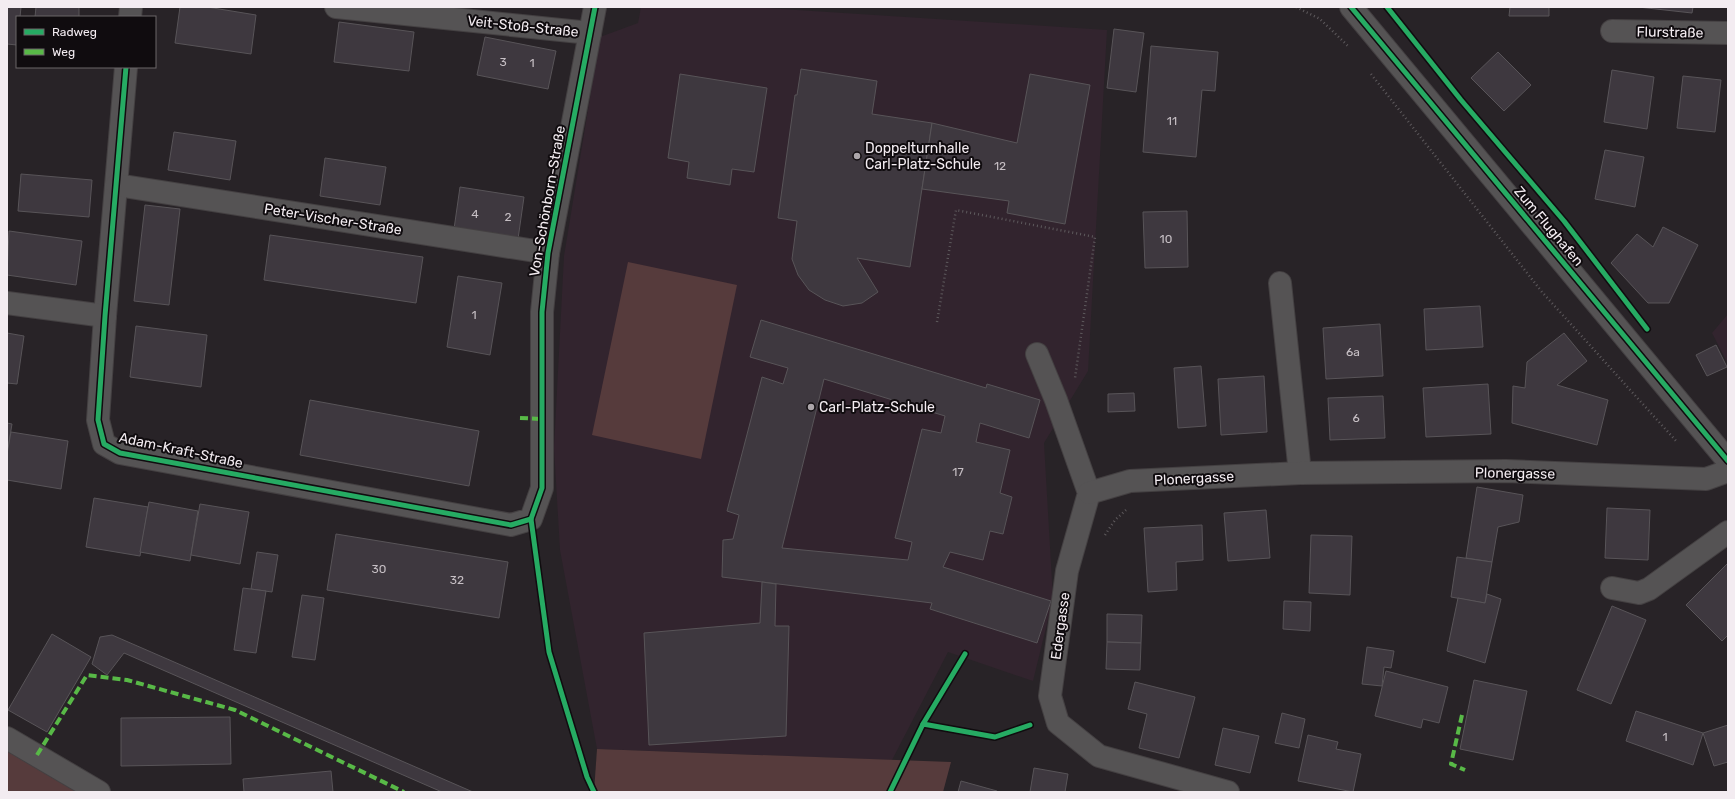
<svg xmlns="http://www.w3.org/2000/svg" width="1735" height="799" viewBox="0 0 1735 799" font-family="Rubik,sans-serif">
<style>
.built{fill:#32242e}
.green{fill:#563b3c}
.building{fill:#3e383f;stroke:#585458;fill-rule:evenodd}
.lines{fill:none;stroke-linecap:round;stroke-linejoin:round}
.minor-casing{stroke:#444042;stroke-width:24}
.path{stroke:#5e5a5d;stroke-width:2.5;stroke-dasharray:1 3;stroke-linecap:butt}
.minor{stroke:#555354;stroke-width:22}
.quiet{stroke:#58b947;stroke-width:4;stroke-dasharray:8 4;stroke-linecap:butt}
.cycleway-casing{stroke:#100c0f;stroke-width:8}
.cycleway{stroke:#26ab63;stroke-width:5}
.poi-dot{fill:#aca6aa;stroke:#100c0f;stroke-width:1.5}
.labels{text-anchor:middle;stroke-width:4;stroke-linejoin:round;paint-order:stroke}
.number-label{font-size:12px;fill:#c6bfc4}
.street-label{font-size:14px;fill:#f3ecf1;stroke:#100c0f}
.poi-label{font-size:14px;fill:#f3ecf1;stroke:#100c0f;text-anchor:start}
</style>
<rect width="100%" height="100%" fill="#282327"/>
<!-- built -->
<g class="built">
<polygon points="641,7 752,7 1107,30 1088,371 1044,443 1053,599 1033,681 948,652 892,760 597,749 560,550 554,448 564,256 600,37 638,23"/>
<polygon points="1728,314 1728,364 1712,333"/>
</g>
<!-- green -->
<g class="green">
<polygon points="628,262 737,285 701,459 592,435"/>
<polygon points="7,746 82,792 7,792"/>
<polygon points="597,749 951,762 943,792 594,792"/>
</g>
<!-- building -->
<g class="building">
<polygon points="7,7 21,7 20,17 17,17 17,45 7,44"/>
<polygon points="36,7 79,7 79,17 35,17"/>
<polygon points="180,7 207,7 256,15 251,54 175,43"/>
<polygon points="1510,7 1549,7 1549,16 1509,16"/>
<polygon points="1638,7 1693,7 1692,13"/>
<polygon points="339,22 414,32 409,71 334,62"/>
<polygon points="1114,29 1144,33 1136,92 1107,88"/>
<polygon points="485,37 556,51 548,89 477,75"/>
<polygon points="1151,46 1218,52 1215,91 1202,90 1196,157 1143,152"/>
<polygon points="1498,52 1531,85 1504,111 1471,78"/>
<polygon points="801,69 877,81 872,114 932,123 910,267 857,258 878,292 862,303 843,306 825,300 809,290 798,275 792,259 797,221 778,218 795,95 797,95"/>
<polygon points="1612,70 1654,77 1647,129 1604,122"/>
<polygon points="680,74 767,88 754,172 732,169 730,185 687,178 689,162 668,158"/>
<polygon points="1030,74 1090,85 1065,224 1007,213 1009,201 922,189 932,123 1017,143"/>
<polygon points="1683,76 1721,80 1715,132 1677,128"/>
<polygon points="174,132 236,141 230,180 168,170"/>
<polygon points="1605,150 1644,157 1635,207 1595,199"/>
<polygon points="325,158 386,167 380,205 320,196"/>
<polygon points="21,174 92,180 89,217 18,211"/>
<polygon points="460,187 524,197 518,239 454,229"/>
<polygon points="145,205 180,209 169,305 134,301"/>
<polygon points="1187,211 1188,267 1145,268 1143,212"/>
<polygon points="1663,227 1698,245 1669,303 1648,303 1611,263 1637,234 1653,247"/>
<polygon points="9,231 82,241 76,285 7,275"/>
<polygon points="270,235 423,257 416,303 264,280"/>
<polygon points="458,276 502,283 490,355 447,347"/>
<polygon points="1480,306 1483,347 1426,350 1424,309"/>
<path d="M761 320 986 388 987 384 1040 400 1029 438 980 423 976 442 1010 450 1000 493 1012 497 1003 534 990 531 983 560 950 552 943 567 1051 601 1037 643 930 609 932 603 722 577 723 540 733 539 739 515 727 511 762 377 783 384 788 368 750 357ZM824 379 945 416 941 433 922 429 895 538 912 542 908 560 782 548Z"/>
<polygon points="1380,324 1383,376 1326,379 1323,328"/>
<polygon points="136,326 207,335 201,387 130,377"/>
<polygon points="7,333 24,336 17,384 7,383"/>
<polygon points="1564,333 1587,361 1557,385 1608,400 1597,445 1512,423 1513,386 1525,388 1527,362"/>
<polygon points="1716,345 1727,367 1707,376 1696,355"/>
<polygon points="1201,366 1206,426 1178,428 1174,368"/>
<polygon points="1264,376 1267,432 1221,435 1218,379"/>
<polygon points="1488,384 1491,434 1426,437 1423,388"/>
<polygon points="1134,393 1135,411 1108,412 1108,394"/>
<polygon points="1383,396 1385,438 1330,440 1328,398"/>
<polygon points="310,400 479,431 469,486 300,455"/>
<polygon points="7,423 12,424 7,454"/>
<polygon points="11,432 68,441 61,489 7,480 7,454"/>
<polygon points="1477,487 1523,495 1519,522 1498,527 1492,562 1466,558"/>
<polygon points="94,498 148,507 140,556 86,547"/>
<polygon points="149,502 198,511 190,561 140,552"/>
<polygon points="200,504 249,512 240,564 191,555"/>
<polygon points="1607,508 1650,510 1648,560 1605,558"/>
<polygon points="1266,510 1270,558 1228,561 1224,513"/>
<polygon points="1202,525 1203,560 1176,562 1177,590 1148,592 1144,528"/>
<polygon points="336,534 508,562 499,618 327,590"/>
<polygon points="1311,535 1352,536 1350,595 1309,593"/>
<polygon points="257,552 278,555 272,592 251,589"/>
<polygon points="1457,557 1492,562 1485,603 1451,597"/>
<polygon points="1728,563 1728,635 1722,641 1686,605"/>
<polygon points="762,582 776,584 775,626 789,626 786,736 649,745 644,633 760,623"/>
<polygon points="243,588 266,591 256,653 234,650"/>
<polygon points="1487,594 1501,599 1485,663 1447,651 1458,598 1485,603"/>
<polygon points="302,595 324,598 315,660 292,657"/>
<polygon points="1284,601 1311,602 1310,631 1283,629"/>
<polygon points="1612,606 1646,620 1611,704 1577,690"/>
<polygon points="1107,614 1142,615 1141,643 1107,642"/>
<polygon points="52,634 91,657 47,732 8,710"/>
<polygon points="112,635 473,792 442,792 124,653 107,675 92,664 100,637"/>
<polygon points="1107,642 1141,643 1140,670 1106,669"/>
<polygon points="1367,647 1394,651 1391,668 1384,667 1382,686 1362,684"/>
<polygon points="1386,671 1448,687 1439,723 1423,719 1421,728 1375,716"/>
<polygon points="1474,680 1527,691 1513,760 1460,749"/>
<polygon points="1135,682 1195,697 1179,758 1139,748 1147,714 1128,709"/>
<polygon points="1636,711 1703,733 1693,765 1626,741"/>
<polygon points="1282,713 1305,719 1299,748 1275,743"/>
<polygon points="230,717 231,764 121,766 121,718"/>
<polygon points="1728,725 1728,762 1714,766 1703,733"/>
<polygon points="1223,728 1259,736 1250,773 1215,765"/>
<polygon points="1308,735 1338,742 1336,749 1361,754 1353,792 1298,781"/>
<polygon points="1034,768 1068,774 1065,792 1030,792"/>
<polygon points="331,771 333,792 244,792 243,779"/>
<polygon points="961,781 997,791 997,792 958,792"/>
</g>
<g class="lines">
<!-- minor casing -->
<g class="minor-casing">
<g id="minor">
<polyline points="336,7 590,33"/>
<polyline points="1351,7 1728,461"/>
<polyline points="130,17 131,7"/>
<polyline points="1612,31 1728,33"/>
<polyline points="126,67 105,316 98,420 104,444 120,453 511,525 531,519 542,488 542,312 548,253 595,7"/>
<polyline points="117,185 548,253"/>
<polyline points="1280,283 1300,473"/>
<polyline points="7,303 105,316"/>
<polyline points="1037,354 1056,400 1089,493 1067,571 1050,696 1058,723 1099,756 1228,792"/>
<polyline points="1089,493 1130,481 1300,473 1506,471 1706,479 1728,471"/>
<polyline points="1612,588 1639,593 1649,589 1728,532"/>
<polyline points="7,738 99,792"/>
</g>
</g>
<!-- path -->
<g class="path">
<polyline points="1296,7 1320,19 1348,46"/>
<polyline points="1371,74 1542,292 1677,442"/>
<polyline points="937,322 956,210 1095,237 1075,378"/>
<polyline points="1105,535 1115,520 1126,510"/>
</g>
<!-- minor -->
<use href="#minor" class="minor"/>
<!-- quiet -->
<g class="quiet">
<polyline points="520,418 542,419"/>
<polyline points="1462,715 1451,764 1465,770"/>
<polyline points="37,755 87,675 127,680 235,710 404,792"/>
</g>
<!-- cycleway casing -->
<g class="cycleway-casing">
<g id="cycleway">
<polyline points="1351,7 1728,461"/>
<polyline points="1387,7 1461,100 1564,221 1647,329"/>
<polyline points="126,67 105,316 98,420 104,444 120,453 511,525 531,519"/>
<polyline points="923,724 965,654"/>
<polyline points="594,792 587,777 549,652 531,519 542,488 542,312 548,253 595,7"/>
<polyline points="890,792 923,724 995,737 1030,725"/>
</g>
</g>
<!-- cycleway -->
<use href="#cycleway" class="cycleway"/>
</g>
<!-- markers -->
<g class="poi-dot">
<circle cx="857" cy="156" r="4"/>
<circle cx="811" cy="407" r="4"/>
</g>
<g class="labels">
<!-- number labels -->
<g class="number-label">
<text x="503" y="66">3</text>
<text x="532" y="67">1</text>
<text x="1172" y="125">11</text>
<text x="1000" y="170">12</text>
<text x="475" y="218">4</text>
<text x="508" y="221">2</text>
<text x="1166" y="243">10</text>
<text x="474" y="319">1</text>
<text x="1353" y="356">6a</text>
<text x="1356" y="422">6</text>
<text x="958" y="476">17</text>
<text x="379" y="573">30</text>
<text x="457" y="584">32</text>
<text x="1665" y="741">1</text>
</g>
<!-- street labels -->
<g class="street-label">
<text transform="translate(523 26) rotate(6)" y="5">Veit-Stoß-Straße</text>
<text transform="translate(1670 32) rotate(1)" y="5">Flurstraße</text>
<text transform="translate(547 201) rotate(-80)" y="5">Von-Schönborn-Straße</text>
<text transform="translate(333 219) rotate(9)" y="5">Peter-Vischer-Straße</text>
<text transform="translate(1549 226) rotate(50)" y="5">Zum Flughafen</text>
<text transform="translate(181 450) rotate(12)" y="5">Adam-Kraft-Straße</text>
<text transform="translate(1515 473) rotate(1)" y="5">Plonergasse</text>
<text transform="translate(1194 478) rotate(-3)" y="5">Plonergasse</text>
<text transform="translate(1060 626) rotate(-82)" y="5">Edergasse</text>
</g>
<!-- poi labels -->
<g class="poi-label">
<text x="865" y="153">Doppelturnhalle<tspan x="865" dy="16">Carl-Platz-Schule</tspan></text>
<text x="819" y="412">Carl-Platz-Schule</text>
</g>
</g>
<!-- border -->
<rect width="1735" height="799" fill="none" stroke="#f3ecf1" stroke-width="16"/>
<!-- legend -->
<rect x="16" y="16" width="140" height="52" fill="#100c0f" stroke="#6b6669"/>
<rect x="24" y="29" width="20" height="6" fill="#26ab63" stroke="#6b6669"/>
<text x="52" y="36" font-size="12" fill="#f3ecf1">Radweg</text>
<rect x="24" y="49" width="20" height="6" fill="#58b947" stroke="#6b6669"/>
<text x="52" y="56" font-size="12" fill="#f3ecf1">Weg</text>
</svg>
